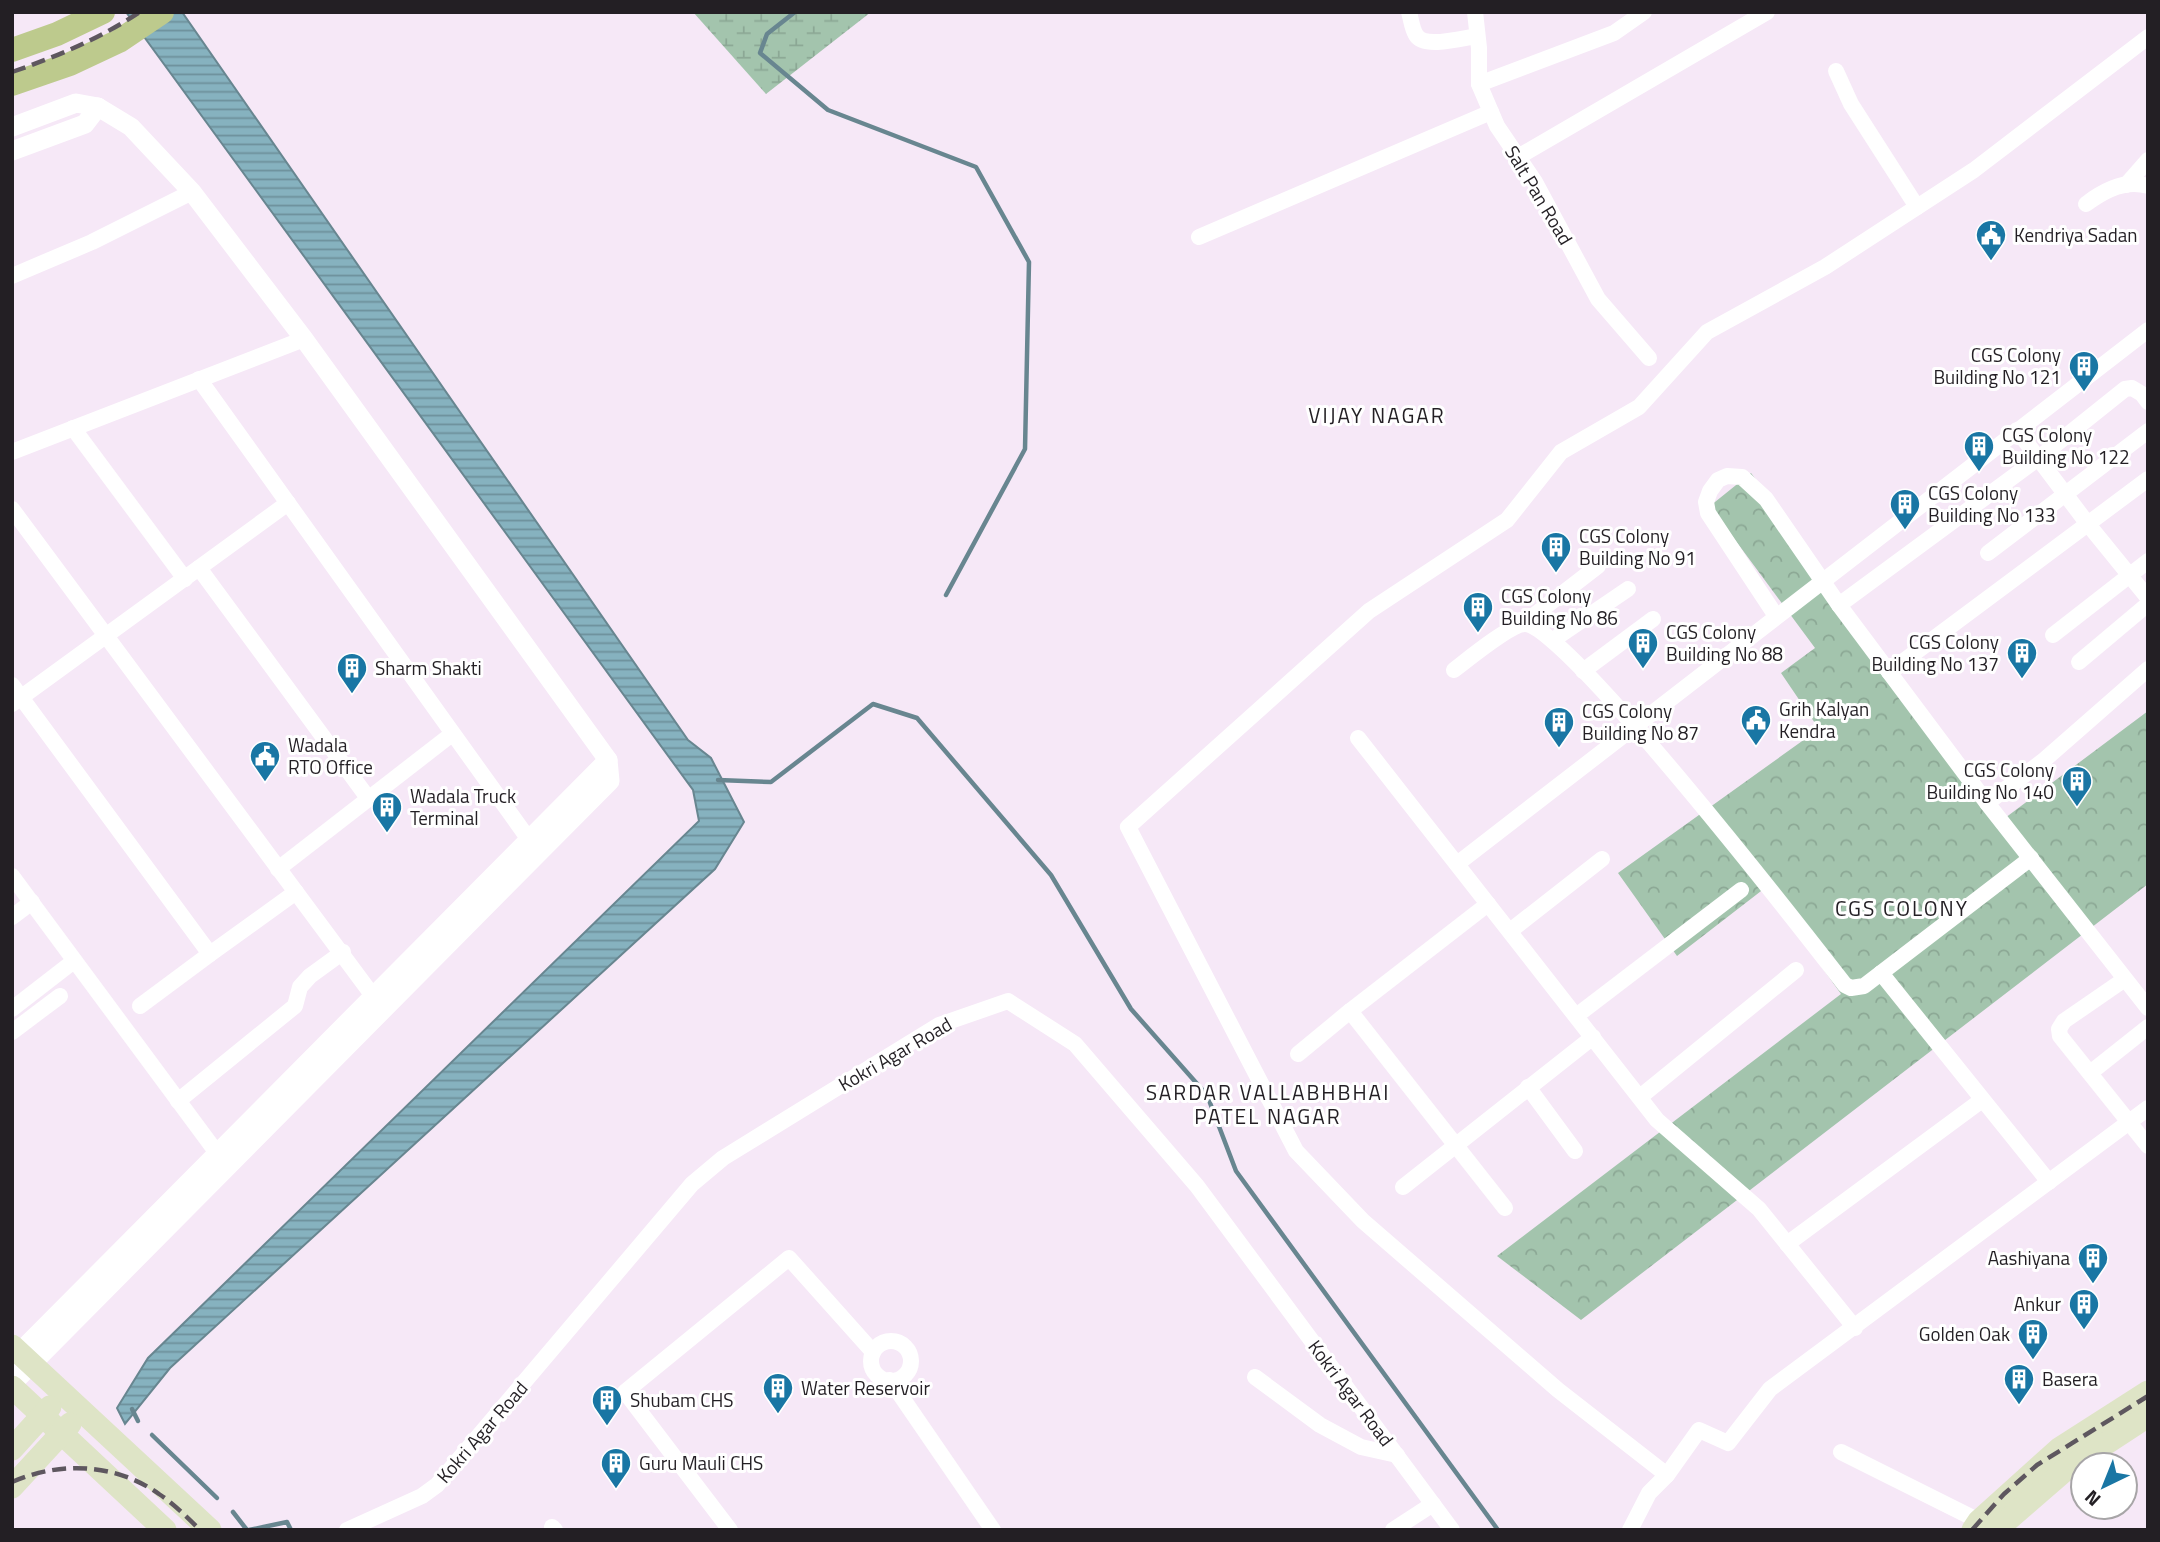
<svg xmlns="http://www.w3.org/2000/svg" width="2160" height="1542" viewBox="0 0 2160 1542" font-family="'Titillium Web',sans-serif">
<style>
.wetland{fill:url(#wetland-marsh)}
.park{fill:url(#park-crowns)}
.water{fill:url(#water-rules);stroke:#688690;stroke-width:2}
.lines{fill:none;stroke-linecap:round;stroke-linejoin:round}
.stream{stroke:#688690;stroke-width:4.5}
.minor{stroke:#fff;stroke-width:16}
.tertiary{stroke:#fff;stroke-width:19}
.secondary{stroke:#dee4c6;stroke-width:23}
.primary{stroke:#bdca8d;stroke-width:24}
.rail{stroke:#5e575f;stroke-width:4.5;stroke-dasharray:14 7;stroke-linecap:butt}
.labels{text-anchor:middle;stroke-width:6;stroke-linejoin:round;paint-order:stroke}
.street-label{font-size:19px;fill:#231f24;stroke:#fff}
.poi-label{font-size:19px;fill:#231f24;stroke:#fff;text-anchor:start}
.neighbourhood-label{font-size:21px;letter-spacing:2px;fill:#231f24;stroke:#fff}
</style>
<defs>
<pattern id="wetland-marsh" width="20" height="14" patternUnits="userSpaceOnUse" patternTransform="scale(1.75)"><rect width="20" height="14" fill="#a3c4ad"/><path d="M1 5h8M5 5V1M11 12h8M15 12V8" fill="none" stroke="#8ca895"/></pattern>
<pattern id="park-crowns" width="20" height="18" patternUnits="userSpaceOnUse" patternTransform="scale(1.75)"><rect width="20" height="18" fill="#a3c4ad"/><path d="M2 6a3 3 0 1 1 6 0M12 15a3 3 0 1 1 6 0" fill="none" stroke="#8ca895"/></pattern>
<pattern id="water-rules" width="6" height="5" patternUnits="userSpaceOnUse" patternTransform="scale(1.75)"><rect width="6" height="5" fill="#86b2bf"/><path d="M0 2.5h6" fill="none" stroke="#6d909b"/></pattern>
</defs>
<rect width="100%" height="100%" fill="#f6e8f7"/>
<!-- wetland -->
<polygon class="wetland" points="693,12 871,12 766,94"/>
<!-- park -->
<polygon class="park" points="1751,473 2005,818 2148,711 2148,884 1581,1320 1497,1256 1841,994 1765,888 1677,956 1618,873 1819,729 1781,673 1815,648 1710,506"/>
<!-- water -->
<polygon class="water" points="126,12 182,12 688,740 711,758 744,822 715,869 170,1368 125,1424 117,1408 148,1358 699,821 693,790"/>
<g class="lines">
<!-- stream -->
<g class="stream">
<polyline points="795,12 767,34 760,53 828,110 976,167 1029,262 1025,449 946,595"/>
<polyline points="718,780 771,782 873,704 917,718 1051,875 1131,1009 1207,1095 1236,1171 1498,1530"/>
<polyline points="132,1409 138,1421"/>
<polyline points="152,1435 217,1498"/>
<polyline points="233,1512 247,1530"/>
<polyline points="249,1530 287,1522 291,1530"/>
</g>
<!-- minor -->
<g class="minor">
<path d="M1409 12C1411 19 1412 29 1416 35 1424 49 1463 38 1477 36"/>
<polyline points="1475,12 1479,48 1479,84 1497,126 1535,182 1598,299 1649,358"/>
<polyline points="1836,71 1851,104 1917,207"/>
<polyline points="1479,84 1614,33 1644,12"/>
<polyline points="1518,157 1767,12"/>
<polyline points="2126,185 2148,160"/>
<path d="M2086 204C2103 191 2126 179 2148 186"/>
<polyline points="1199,237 1491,112"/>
<polyline points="12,276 92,242 192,192"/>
<polyline points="199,379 535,848"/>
<polyline points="73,428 185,579"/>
<polyline points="2017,430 2087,523 2148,598"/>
<polyline points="12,452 304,339"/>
<polyline points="12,509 373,996 382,1003"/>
<polyline points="1988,553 2148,431"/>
<polyline points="199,568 368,798"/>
<polyline points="1839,605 2040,457 2125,389 2132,388 2142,394 2148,402"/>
<polyline points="1776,616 1708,513 1706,502 1710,491 1718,480 1727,476 1742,477 1766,499 1839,605 1987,803 2148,1008"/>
<polyline points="1523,624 1598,566"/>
<polyline points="2053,635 2148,561"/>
<polyline points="1553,640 1628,589"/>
<polyline points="2079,662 2148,604"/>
<path d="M1454 670C1467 660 1511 624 1525 624 1565 624 1807 936 1845 985L1851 988 1864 986 2031 858"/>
<polyline points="1583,671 1653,619"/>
<polyline points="1889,672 2148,479"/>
<polyline points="12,685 210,954 296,892"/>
<polyline points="12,704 288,503"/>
<polyline points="1358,738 1657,1120 1759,1209 1855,1328"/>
<polyline points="1987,803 2043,761 2148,669"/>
<polyline points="1457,864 2148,330"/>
<polyline points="278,869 452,734"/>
<polyline points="12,876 217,1153 225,1160"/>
<polyline points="1488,904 1350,1011 1505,1208"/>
<polyline points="12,917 32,902"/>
<polyline points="1510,931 1602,859"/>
<polyline points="1881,973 2049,1182"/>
<polyline points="2125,979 2064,1021 2059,1029 2060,1036 2148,1146"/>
<polyline points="140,1006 210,954"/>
<polyline points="12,1009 74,961"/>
<polyline points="1576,1016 1741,890"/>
<polyline points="12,1032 60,996"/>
<polyline points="1298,1054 1350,1011"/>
<polyline points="2090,1073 2148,1027"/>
<polyline points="1528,1087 1575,1151"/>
<polyline points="1640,1097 1796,970"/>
<polyline points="178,1101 295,1006 300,987 310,976 343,952"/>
<polyline points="1403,1187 1593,1037"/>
<polyline points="1787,1244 1982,1100"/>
<circle cx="891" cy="1361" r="20"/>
<polyline points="1255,1377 1320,1425 1361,1447 1397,1455"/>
<polyline points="890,1380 993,1530"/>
<polyline points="1841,1452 1979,1521"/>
<polyline points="1667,1475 1699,1430 1728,1443 1770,1389 2148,1108"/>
<polyline points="552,1527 555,1530"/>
<polyline points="347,1530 422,1496 437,1485 692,1184 723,1158 939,1025 1008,1001 1075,1044 1197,1186 1452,1530"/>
<polyline points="730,1530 625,1392 789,1258 873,1352"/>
<polyline points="1393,1530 1433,1504"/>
<polyline points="1630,1530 1649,1493 1667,1475 1558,1390 1363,1221 1296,1151 1128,827 1369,611 1507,520 1561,452 1639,407 1707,332 1825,267 1974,170 2148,37"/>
</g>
<!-- tertiary -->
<g class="tertiary">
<polyline points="12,127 76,103 98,107 131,127 192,192 304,339 608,760 610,781 12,1384"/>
<polyline points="12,151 85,124 98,107"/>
<polyline points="12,1360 608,760"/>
</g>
<!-- secondary -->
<g class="secondary">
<polyline points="12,1346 210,1530"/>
<polyline points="12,1387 165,1530"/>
<polyline points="12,1449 50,1407"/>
<polyline points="12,1487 70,1424"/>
<polyline points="1973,1530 1979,1521 2059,1449 2148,1392"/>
<polyline points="1996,1530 2064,1471 2148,1416"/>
</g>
<!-- primary -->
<g class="primary">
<polyline points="12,50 57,34 103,12"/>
<polyline points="12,84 70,64 119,41 162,12"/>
</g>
<!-- rail -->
<g class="rail">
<path d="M12 72C58 56 99 39 140 12"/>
<path d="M12 1482C60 1461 115 1463 159 1494 174 1504 187 1517 200 1530"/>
<polyline points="1972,1530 2004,1494 2037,1465 2148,1396"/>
</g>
</g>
<!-- icons -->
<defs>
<g id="civic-pin" transform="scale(1.575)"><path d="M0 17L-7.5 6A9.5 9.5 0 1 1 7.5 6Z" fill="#1976a4" stroke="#fff"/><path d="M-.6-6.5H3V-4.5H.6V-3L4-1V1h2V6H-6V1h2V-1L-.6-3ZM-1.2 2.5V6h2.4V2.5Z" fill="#fff"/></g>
<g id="building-pin" transform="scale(1.575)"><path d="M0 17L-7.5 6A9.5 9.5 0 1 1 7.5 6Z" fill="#1976a4" stroke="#fff"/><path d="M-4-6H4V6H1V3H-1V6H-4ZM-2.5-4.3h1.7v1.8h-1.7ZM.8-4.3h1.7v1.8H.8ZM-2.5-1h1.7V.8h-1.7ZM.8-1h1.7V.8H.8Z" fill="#fff"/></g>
</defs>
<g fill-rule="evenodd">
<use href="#civic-pin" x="1991" y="235"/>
<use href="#building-pin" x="2084" y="366"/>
<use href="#building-pin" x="1979" y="446"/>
<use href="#building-pin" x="1905" y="504"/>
<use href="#building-pin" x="1556" y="547"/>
<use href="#building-pin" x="1478" y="607"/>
<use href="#building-pin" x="1643" y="643"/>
<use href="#building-pin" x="2022" y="653"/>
<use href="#building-pin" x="352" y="668"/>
<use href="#civic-pin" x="1756" y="720"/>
<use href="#building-pin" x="1559" y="722"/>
<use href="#civic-pin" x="265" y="756"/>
<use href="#building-pin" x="2077" y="781"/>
<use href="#building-pin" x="387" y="807"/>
<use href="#building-pin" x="2093" y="1258"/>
<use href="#building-pin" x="2084" y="1304"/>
<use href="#building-pin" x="2033" y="1334"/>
<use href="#building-pin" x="2019" y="1379"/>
<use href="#building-pin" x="778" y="1388"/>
<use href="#building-pin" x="607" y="1400"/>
<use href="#building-pin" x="616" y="1463"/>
</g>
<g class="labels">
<!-- street labels -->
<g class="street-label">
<text transform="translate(1539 195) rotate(59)" y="7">Salt Pan Road</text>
<text transform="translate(895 1054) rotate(-30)" y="7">Kokri Agar Road</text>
<text transform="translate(1351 1393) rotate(53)" y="7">Kokri Agar Road</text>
<text transform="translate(482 1432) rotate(-49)" y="7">Kokri Agar Road</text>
</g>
<!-- poi labels -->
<g class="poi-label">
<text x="2014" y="242">Kendriya Sadan</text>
<text x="2061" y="362" text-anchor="end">CGS Colony<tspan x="2061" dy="22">Building No 121</tspan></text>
<text x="2002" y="442">CGS Colony<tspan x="2002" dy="22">Building No 122</tspan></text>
<text x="1928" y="500">CGS Colony<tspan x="1928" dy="22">Building No 133</tspan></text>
<text x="1579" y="543">CGS Colony<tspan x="1579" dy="22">Building No 91</tspan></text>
<text x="1501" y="603">CGS Colony<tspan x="1501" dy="22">Building No 86</tspan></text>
<text x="1666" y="639">CGS Colony<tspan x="1666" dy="22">Building No 88</tspan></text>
<text x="1999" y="649" text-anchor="end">CGS Colony<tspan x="1999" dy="22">Building No 137</tspan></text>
<text x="375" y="675">Sharm Shakti</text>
<text x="1779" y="716">Grih Kalyan<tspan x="1779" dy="22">Kendra</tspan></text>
<text x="1582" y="718">CGS Colony<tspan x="1582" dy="22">Building No 87</tspan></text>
<text x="288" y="752">Wadala<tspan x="288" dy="22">RTO Office</tspan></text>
<text x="2054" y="777" text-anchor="end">CGS Colony<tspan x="2054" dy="22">Building No 140</tspan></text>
<text x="410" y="803">Wadala Truck<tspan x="410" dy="22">Terminal</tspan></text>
<text x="2070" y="1265" text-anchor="end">Aashiyana</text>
<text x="2061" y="1311" text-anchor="end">Ankur</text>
<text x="2010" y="1341" text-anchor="end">Golden Oak</text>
<text x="2042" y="1386">Basera</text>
<text x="801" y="1395">Water Reservoir</text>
<text x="630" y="1407">Shubam CHS</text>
<text x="639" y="1470">Guru Mauli CHS</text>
</g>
<!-- neighbourhood labels -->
<g class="neighbourhood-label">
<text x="1377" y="423">VIJAY NAGAR</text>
<text x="1902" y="916">CGS COLONY</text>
<text x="1268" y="1100">SARDAR VALLABHBHAI<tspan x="1268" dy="24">PATEL NAGAR</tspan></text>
</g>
</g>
<!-- border -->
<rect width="2160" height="1542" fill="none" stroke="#231f24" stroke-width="28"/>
<!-- north arrow -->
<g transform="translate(2104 1486) rotate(223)"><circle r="33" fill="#ffffff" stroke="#a7a5a7" stroke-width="2"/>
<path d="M0-5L12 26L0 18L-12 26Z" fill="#1976a4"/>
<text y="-10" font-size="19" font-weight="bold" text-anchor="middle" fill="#231f24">N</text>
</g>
</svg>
